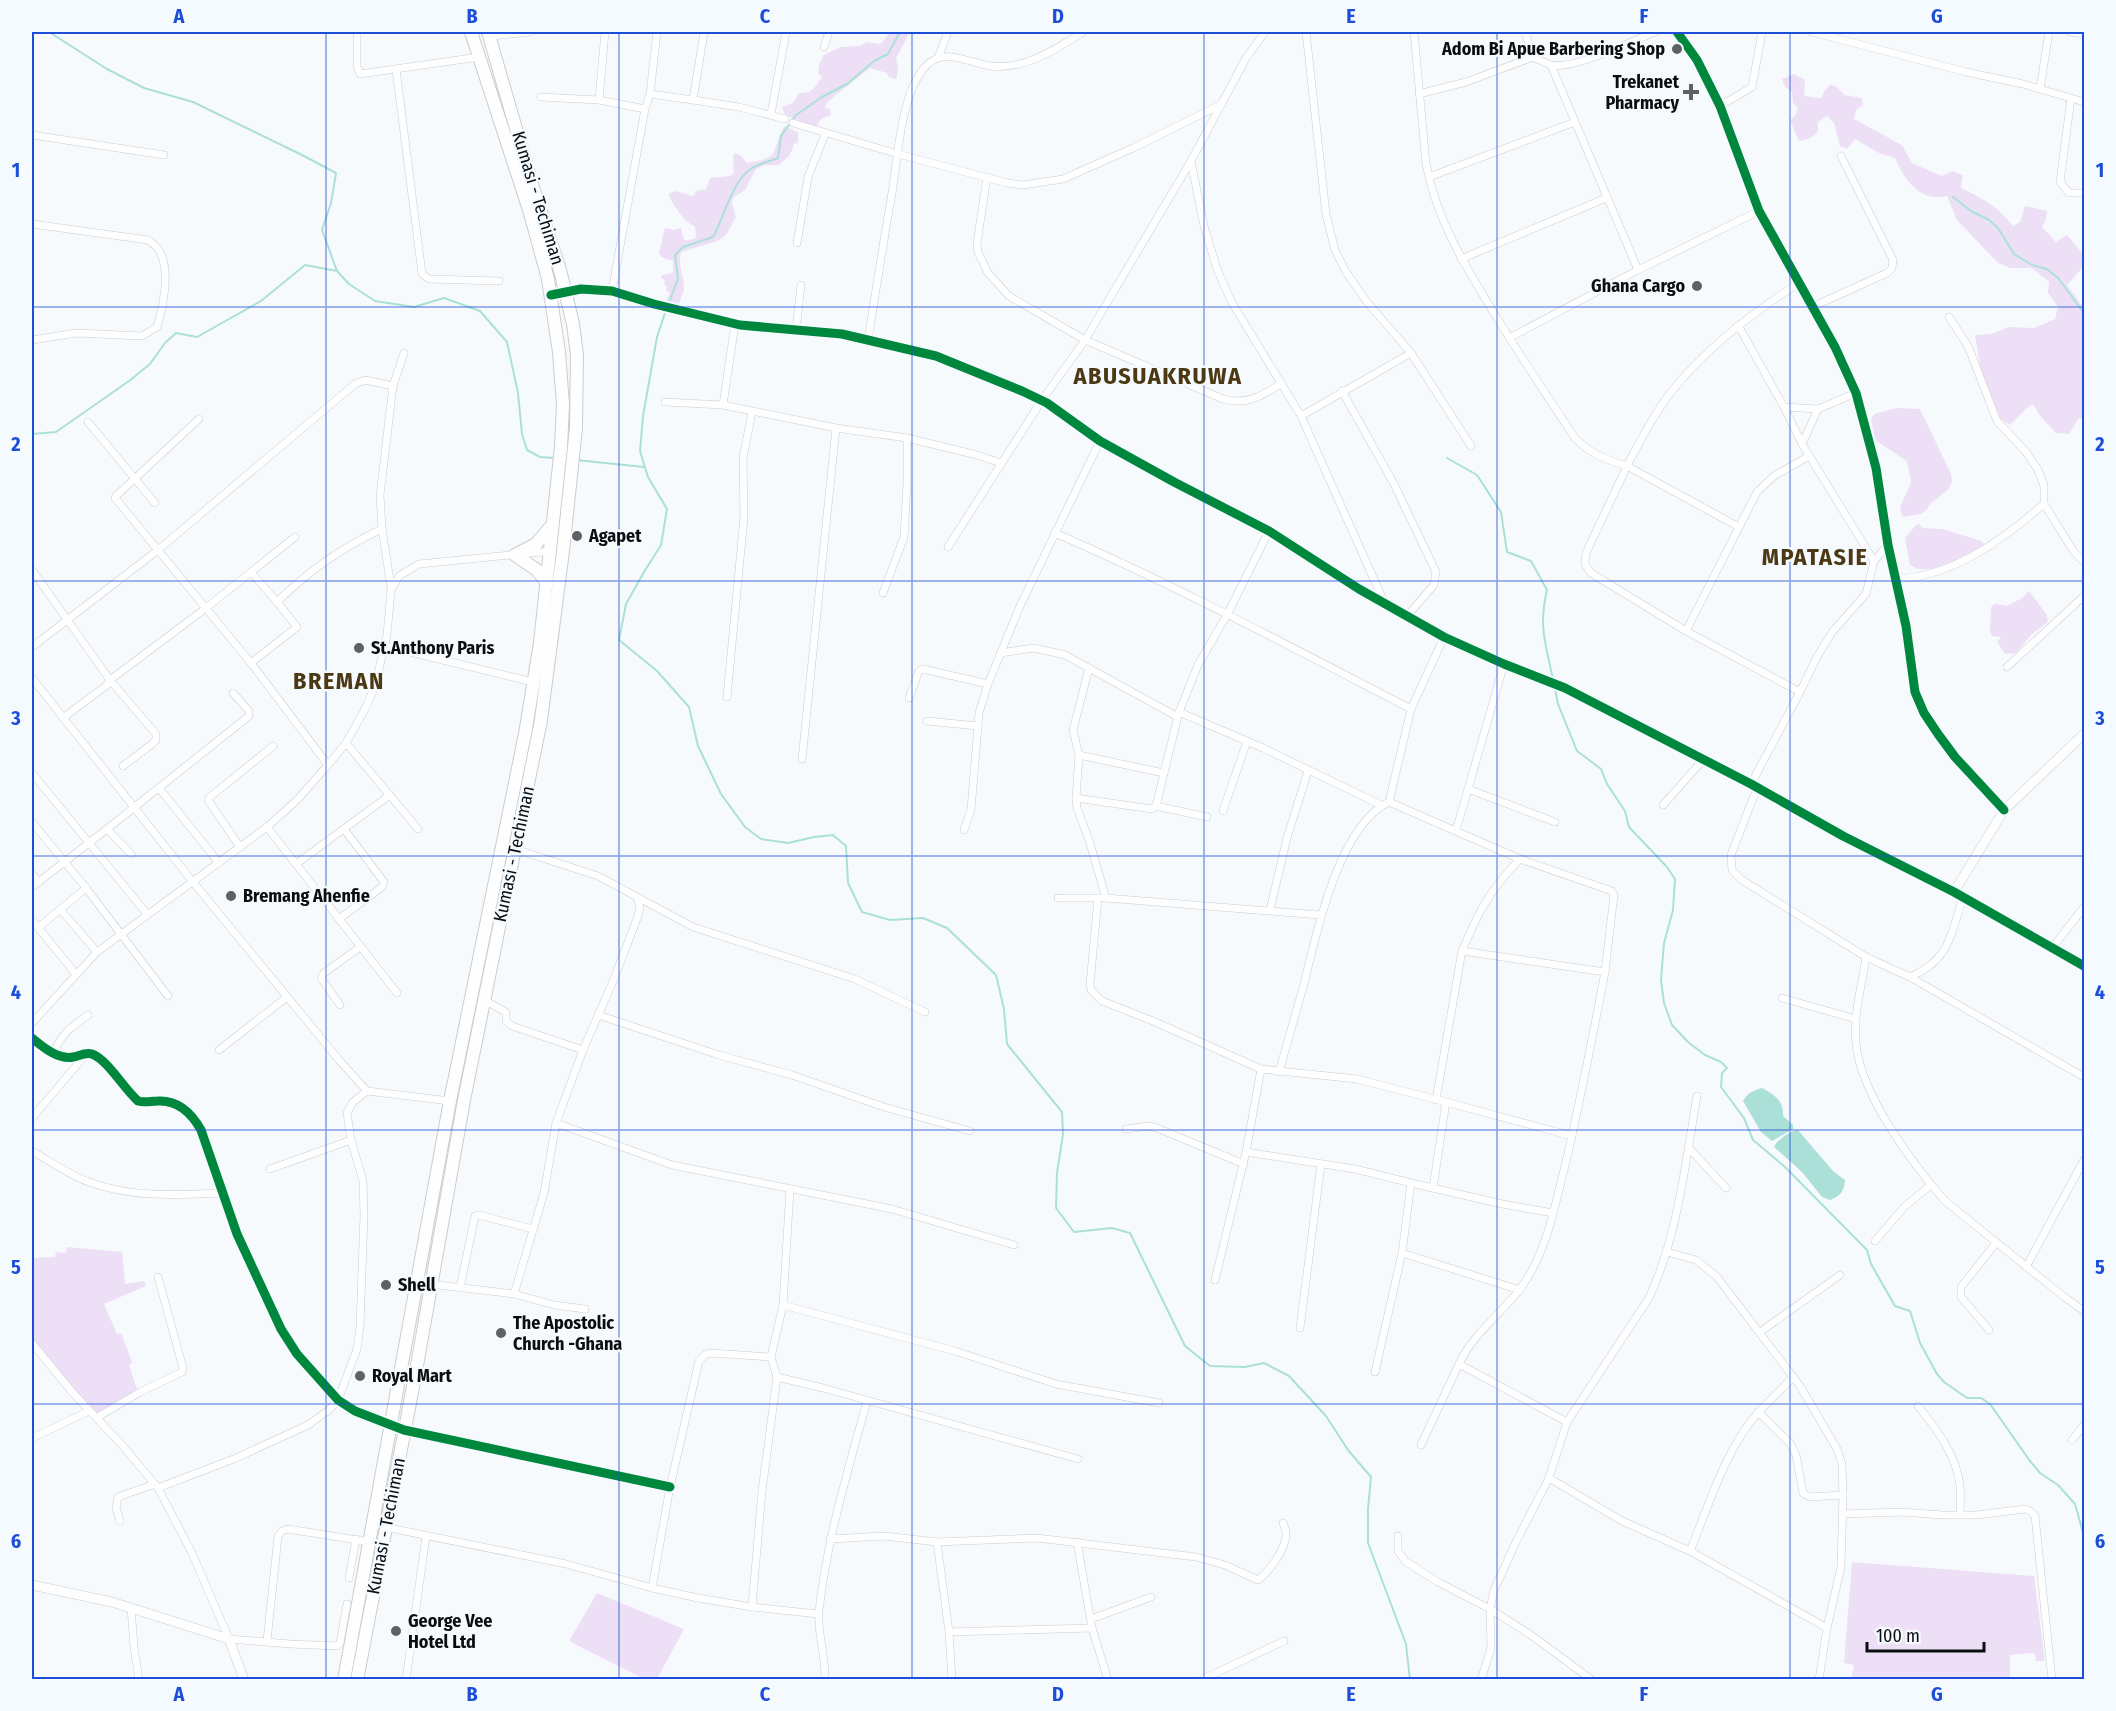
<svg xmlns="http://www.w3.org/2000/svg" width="2116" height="1711" viewBox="0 0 2116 1711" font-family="'Fira Sans Condensed',sans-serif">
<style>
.green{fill:#ede0f6}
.water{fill:#aae0d8}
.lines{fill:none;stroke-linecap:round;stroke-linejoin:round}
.stream{stroke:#aae0d8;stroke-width:2}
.street-casing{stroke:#c9cdd0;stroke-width:8}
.secondary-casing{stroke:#c9cdd0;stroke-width:10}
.highway-casing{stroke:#c9cdd0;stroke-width:14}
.street{stroke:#fefeff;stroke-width:7}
.secondary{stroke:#fefeff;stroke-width:9}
.highway{stroke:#fefeff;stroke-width:12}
.cycleway-casing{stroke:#f5faff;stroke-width:13}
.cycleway{stroke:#00873e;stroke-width:9}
.grid{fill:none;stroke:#1d4ed8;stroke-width:1.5;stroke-opacity:0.55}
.poi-dot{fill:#5d6164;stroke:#f5faff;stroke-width:2}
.labels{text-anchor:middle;stroke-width:5;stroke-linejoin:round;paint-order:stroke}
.poi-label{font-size:18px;font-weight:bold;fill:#0a0e11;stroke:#f5faff;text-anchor:start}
.street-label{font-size:18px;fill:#0a0e11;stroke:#f5faff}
.district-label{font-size:24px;font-weight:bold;letter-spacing:1.5px;fill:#4c3913;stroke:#f5faff}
.neatline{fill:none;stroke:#1d4ed8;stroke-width:2}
.grid-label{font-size:20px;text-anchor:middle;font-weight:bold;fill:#1d4ed8}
</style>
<rect width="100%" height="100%" fill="#f7fafd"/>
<!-- green -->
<g class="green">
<path d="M890 32H910L896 58 898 67 897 78 895 79 889 77 887 73 870 68 827 102 825 108 830 109 831 115 821 119 816 128 785 115 782 107 793 103 799 93C812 94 815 87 822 77L818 73 819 65 824 55 834 50 841 47 860 46 867 42 881 44Z"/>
<path d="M1794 74 1805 80 1804 96 1821 98 1825 90 1831 84 1838 88 1844 95 1862 98 1863 105 1856 110 1854 119 1902 145 1912 163 1942 176 1952 171 1963 175 1961 188C1984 199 1997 206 2013 226L2020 222 2025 206 2047 211 2046 220 2042 227 2056 242 2067 235 2084 255V266L2067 285 2084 308V419L2079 418 2069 434 2056 433 2040 416 2033 404C2022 410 2019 418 2010 425L1999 418 1982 379 1975 335 1991 334 2009 327 2034 328 2055 319 2058 307 2048 293 2049 282 2032 268H2010L1998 263 1957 220 1947 196C1921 203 1904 180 1895 158L1879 153 1855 139 1847 149 1840 146 1834 123 1827 116 1818 122V132L1810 138 1800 141 1797 137 1790 120 1795 116 1798 108 1793 103 1792 92 1785 87 1782 79Z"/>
<path d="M784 126 798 132V143L794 144 790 155 779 165H765L756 169 745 190 733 198 732 204 736 217 726 235 718 241 681 252C678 266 683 273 684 286 684 292 681 299 678 305L665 302 670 294 666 290 667 286 664 284 665 280 661 278 662 275 673 273V261L661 257 659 253 664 231 665 228 674 230 681 228 684 240H689L696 238 695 227C683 221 674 206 668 194L675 191 693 196 696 191 706 189 710 178 730 176 734 173 733 156 735 153 740 155 747 163C782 157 770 154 784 126Z"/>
<polygon points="1896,408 1920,409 1951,474 1952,482 1948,490 1931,503 1927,509 1921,514 1902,517 1900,507 1911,483 1907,461 1876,441 1871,420 1874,414"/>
<path d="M1918 523 1923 528 1942 529 1982 541 1985 547 1978 552C1960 559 1928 578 1910 565L1905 538Z"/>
<polygon points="2029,591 2047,615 2048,622 2031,635 2016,653 2005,654 1997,642 2001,637 1992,636 1990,632 1991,607 1995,604 2007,606 2022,598"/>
<polygon points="67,1247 122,1252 125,1284 144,1281 146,1286 104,1304 117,1334 121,1333 132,1362 129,1365 138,1392 96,1414 32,1338 32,1258 55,1257 56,1252 66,1253"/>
<polygon points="1852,1562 2034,1576 2045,1661 2036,1661 2035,1653 2010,1655 2010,1679 1851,1679 1854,1665 1844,1663"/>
<polygon points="597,1593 684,1629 657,1679 644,1679 569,1641"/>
</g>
<!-- water -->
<g class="water">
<path d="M1762 1088C1775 1095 1784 1101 1783 1116L1793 1125V1129L1772 1141 1761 1132 1743 1101C1747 1093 1754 1090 1762 1088Z"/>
<path d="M1798 1130 1833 1171 1845 1180C1844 1191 1841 1196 1830 1200L1822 1197 1802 1172 1774 1147C1777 1140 1790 1131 1798 1130Z"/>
</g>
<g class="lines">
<!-- stream -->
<g class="stream">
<polyline points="49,32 107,69 144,88 193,102 304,156 336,173 331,203 322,230 337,271 349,284 375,301 414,307 444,298 480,311 507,342 518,393 522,434 527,450 540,457 555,458"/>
<polyline points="1953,197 1971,211 1989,220 1998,228 2014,254 2032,265 2047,269 2058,278 2084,313"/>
<path d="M668 305 678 279 675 255 683 247 713 237C725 216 731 182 752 168 759 164 770 161 778 158L781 136 796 115 822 97 847 84 874 61 888 54 900 32"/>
<polyline points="666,310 657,337 643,416 640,451 648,477 667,509 661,545 644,572 626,604 619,640 657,671 689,707 698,746 721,794 745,827 761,839 788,843 814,837 833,835 846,846 848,883 862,912 890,920 923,918 947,928 996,975 1004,1009 1007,1044 1062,1112 1063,1134 1057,1173 1056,1208 1074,1232 1112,1228 1130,1233 1185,1346 1210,1366 1245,1367 1264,1363 1289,1376 1326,1416 1348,1450 1371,1477 1368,1509 1368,1543 1406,1644 1410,1680"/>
<polyline points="32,434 56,432 129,381 150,364 165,343 176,333 197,337 261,301 305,265 337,271"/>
<path d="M1447 458 1477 475 1501 512 1507 552 1531 561 1547 590C1538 629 1546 643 1553 680"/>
<polyline points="576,460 644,467"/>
<polyline points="1555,689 1558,704 1577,751 1601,769 1607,784 1625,811 1629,827 1667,867 1675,879 1673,910 1664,943 1661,980 1664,1003 1672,1025 1688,1042 1705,1055 1721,1062 1727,1068 1722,1073 1721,1087 1744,1118 1753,1140 1784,1166 1867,1250 1871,1264 1895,1306 1910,1311 1920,1343 1937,1374 1944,1382 1967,1398 1981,1398 1990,1404 2030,1461 2040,1473 2058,1485 2075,1504 2084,1536"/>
</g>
<!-- street casing -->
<g class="street-casing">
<g id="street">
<polyline points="357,32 357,66 360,74 479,57"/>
<polyline points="1306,32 1326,214 1335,250 1346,272 1367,302 1411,353 1471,446"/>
<path d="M1414 32 1426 164C1436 218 1464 264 1492 310 1519 354 1547 396 1575 438 1590 454 1607 460 1627 466 1640 441 1654 414 1672 391 1707 347 1752 313 1799 283"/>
<polyline points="1525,32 1533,57"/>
<polyline points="1812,32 1966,72 2023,84 2084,102"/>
<polyline points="2070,32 2084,34"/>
<polyline points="490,36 530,32"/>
<polyline points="824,47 829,32"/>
<polyline points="938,58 948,32"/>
<polyline points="1551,65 1638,270"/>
<polyline points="396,69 422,274 429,279 499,281"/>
<polyline points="2040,89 2049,32"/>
<polyline points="650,94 693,100 704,32"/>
<path d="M1419 94 1466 82 1533 57C1538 59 1545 63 1551 65 1574 70 1632 41 1655 32"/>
<polyline points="541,97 599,100 645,109"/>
<polyline points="2071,98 2060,182 2069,193 2084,193"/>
<polyline points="599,100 605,32"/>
<polyline points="693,100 739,107 785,119"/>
<polyline points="1720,106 1752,87 1762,32"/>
<polyline points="771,114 786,32"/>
<polyline points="793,123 898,154 1007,183 1023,185 1063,179 1133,148 1222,104"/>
<polyline points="32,135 164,155"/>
<polyline points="1191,161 1204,226 1217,269 1231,301 1301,416 1385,604"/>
<path d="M987 177 977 243 978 252 988 273 1009 296 1085 340 1223 399C1246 405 1261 397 1280 384"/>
<polyline points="1429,177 1575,122"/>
<path d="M32 224 148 240C151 243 157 246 159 250 171 270 163 307 157 327L142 336 76 333 32 340"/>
<polyline points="797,243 808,177 825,134"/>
<polyline points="1461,259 1606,198"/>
<polyline points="612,291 645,109 650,94 657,32"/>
<polyline points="1812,307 1887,273 1892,268 1893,260 1841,156"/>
<polyline points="1949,317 1968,346 1997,421 2026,452 2038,470 2044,486 2044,504"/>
<polyline points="1738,325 1784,407 1802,444 1874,561"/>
<polyline points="796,330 801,285"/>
<polyline points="1509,338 1638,270 1759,211"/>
<path d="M868 340C876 289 884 238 893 187 897 157 900 126 909 97 913 84 923 63 938 58 954 53 975 64 991 66 1025 70 1056 49 1083 32"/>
<polyline points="1342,391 1394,484 1436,572 1434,585 1407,616"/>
<polyline points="665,402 723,405 836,428 907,438 977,455 1001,463"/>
<polyline points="723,405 735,324"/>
<polyline points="1784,407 1818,409 1856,393"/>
<polyline points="1301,416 1411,353"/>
<polyline points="199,419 116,496 115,498 251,663 328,765"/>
<polyline points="88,422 155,503"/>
<polyline points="1802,444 1818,409"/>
<polyline points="1739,527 1627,466 1586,553 1585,564 1591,573 1686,631 1757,492 1774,476 1809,456"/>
<path d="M1055 533C1177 586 1293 648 1411 709"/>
<polyline points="948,547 1042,400 1085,340 1191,161 1246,58 1265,32"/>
<polyline points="32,570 110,680 107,685 63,718"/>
<polyline points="251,572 295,537"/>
<path d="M1897 579C1954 576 2002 540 2044 504L2074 552 2084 562"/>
<polyline points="391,587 382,529 380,495 393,386 404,353"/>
<polyline points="883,593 904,537 907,484 907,438"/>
<polyline points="1686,631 1800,692 1818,655 1833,631 1866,594 1874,561 1888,545"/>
<polyline points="385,646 533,682"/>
<polyline points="32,647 158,550 355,384 365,380 393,386"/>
<polyline points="1000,653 1034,648 1065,655 1178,717"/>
<path d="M251 663 297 627 277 602C310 570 341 548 382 529"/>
<polyline points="2007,667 2084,596"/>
<polyline points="32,678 193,882 339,1060 367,1091 450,1101"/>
<polyline points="727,697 744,517 743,458 752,412"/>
<polyline points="909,698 919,671 923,669 988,684"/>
<polyline points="1179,712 1263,748 1381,805"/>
<polyline points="927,721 978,726"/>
<polyline points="346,743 418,829"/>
<polyline points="1079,755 1164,773"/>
<polyline points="802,759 836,428"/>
<polyline points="123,766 152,744 156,740 156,734 110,680 206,608 251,572 277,602"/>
<polyline points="32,773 147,914"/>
<polyline points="1751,784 1800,692"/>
<polyline points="159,788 219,863"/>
<polyline points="1757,788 1731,855 1732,870 1742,880 1866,957"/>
<polyline points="1468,789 1555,822"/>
<polyline points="1076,798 1079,755 1073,730 1089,668"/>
<polyline points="1389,802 1411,709 1444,637"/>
<polyline points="1663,805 1703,760"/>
<polyline points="1156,806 1207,817"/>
<polyline points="1223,811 1247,741"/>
<polyline points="32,822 86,888 168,996"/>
<polyline points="267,827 397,993"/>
<polyline points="107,829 131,854"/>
<polyline points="964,830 971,810 979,713 988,684 1020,606 1100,441"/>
<polyline points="1456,831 1504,664"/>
<polyline points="240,847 208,800 210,797 273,746"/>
<polyline points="515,849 598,876 693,927 855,979 925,1012"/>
<polyline points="296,864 390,795"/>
<polyline points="32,874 39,882"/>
<polyline points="32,887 107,829 249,716 249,711 233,693"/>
<polyline points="1058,898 1106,898 1320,915"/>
<polyline points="1098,898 1090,984 1091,990 1102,1001 1153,1021 1261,1069"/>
<polyline points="1106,898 1089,840 1077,808 1076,798 1152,809 1156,806 1179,712 1198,665 1228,613 1269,531"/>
<path d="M1963 898C1950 936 1950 960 1910 977L1866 957C1862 985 1853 1015 1856 1044 1861 1095 1912 1163 1945 1201L2063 1296 2084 1311"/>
<polyline points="60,909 97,952"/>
<polyline points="1270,910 1287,838 1308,771"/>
<polyline points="339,919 382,887 384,882 344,829"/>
<polyline points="32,920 75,973"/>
<polyline points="38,928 86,888"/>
<polyline points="2053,947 2084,907"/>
<path d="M1462 951C1479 911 1489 891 1520 859L1612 891 1614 895 1605 972"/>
<polyline points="1910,977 2084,1077"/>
<polyline points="1782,998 1856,1019"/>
<polyline points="484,1000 506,1012 506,1021 512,1026 583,1050"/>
<polyline points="340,1005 321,978 324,973 360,947"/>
<polyline points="598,1015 719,1055 792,1075 884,1107 970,1131"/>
<polyline points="32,1023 97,952 267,827 297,800 328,765 346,743 365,709 375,686 387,635 391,590 399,576 419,564 552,551"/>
<path d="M32 1038C43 1047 58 1060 73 1057 79 1056 85 1052 92 1054 108 1060 124 1089 138 1101 144 1103 151 1101 158 1101 178 1100 191 1112 201 1130L237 1234 281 1329 297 1354 338 1400 355 1411 404 1430 670 1487"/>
<polyline points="219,1050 287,997"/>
<path d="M54 1053C60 1035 72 1026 88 1015"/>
<path d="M1279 1072C1287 1043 1296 1013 1304 984 1316 934 1339 825 1389 802L1520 859"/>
<path d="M1697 1096C1685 1164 1678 1235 1649 1298L1567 1422 1549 1478 1622 1521 1690 1551 1827 1628 1819 1680"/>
<path d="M1436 1100 1462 951 1605 972C1592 1039 1580 1104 1564 1170 1555 1205 1549 1238 1532 1270 1514 1306 1476 1327 1459 1364L1567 1422"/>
<polyline points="32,1118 87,1053"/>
<polyline points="556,1123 672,1165 892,1209 1014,1245"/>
<polyline points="1126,1129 1149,1126 1157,1128 1244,1164"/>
<polyline points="1688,1147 1726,1188"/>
<path d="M32 1151C50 1161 69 1175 89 1182 132 1198 177 1195 222 1193"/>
<polyline points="270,1169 351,1140"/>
<polyline points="1411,1183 1355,1169 1246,1152 1261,1069 1357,1079 1446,1102"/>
<polyline points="1433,1188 1446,1102 1572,1136"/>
<polyline points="790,1189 783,1305 771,1357 777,1377 823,1388 1078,1459"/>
<polyline points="1875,1241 1905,1206 1931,1185"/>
<polyline points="1667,1252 1696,1260 1717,1277 1800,1386 1837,1449 1842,1464 1843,1495 1841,1567 1827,1628"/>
<polyline points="1402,1253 1520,1290"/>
<polyline points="2026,1267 2084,1160"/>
<polyline points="1215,1280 1246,1152"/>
<polyline points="430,1284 514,1294 544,1193 556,1123 583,1050 614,979 638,916 640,907 637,897"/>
<polyline points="460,1288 475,1216 479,1215 533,1229"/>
<polyline points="514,1294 554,1305 585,1309"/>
<polyline points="783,1305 955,1351 1056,1384 1159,1403"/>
<polyline points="1300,1328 1321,1164"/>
<polyline points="1989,1330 1961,1297 1961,1287 1996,1243"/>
<polyline points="1760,1332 1840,1275"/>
<polyline points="32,1343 72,1392 122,1445 158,1488 192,1553 229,1639 290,1644 337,1646 340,1643 347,1604"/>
<polyline points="1375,1372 1402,1253 1411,1183 1502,1204 1553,1213"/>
<path d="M1918 1406C1936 1428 1957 1456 1960 1486 1961 1495 1960 1505 1960 1515"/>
<polyline points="1758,1412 1790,1443 1796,1455 1803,1493 1810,1497 1843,1495"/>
<polyline points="96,1418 140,1392 182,1372 183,1368 158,1277"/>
<polyline points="32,1438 89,1411"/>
<polyline points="2072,1440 2084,1425"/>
<polyline points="1421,1445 1459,1364"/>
<polyline points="158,1488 236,1458 308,1425 329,1410 338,1400 357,1349 360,1327 364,1215 363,1181 351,1140 347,1113 353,1102 367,1091"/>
<polyline points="1843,1514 1902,1512 1943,1515 1976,1515 2025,1509 2030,1511 2035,1516 2052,1680"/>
<polyline points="120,1521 116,1508 118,1497 155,1484"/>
<polyline points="385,1527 566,1564 652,1588 698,1598 752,1607 818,1614"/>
<polyline points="1398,1536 1398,1551 1405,1561 1438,1582 1490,1609 1531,1635 1592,1680"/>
<path d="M830 1539 884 1536 937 1542 1035 1538 1054 1540 1196 1557 1225 1565 1258 1580C1269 1572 1287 1548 1286 1533 1286 1530 1284 1526 1283 1523"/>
<polyline points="937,1542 949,1632 952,1680"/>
<polyline points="1077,1542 1092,1628 1108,1680"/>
<path d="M1690 1551C1707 1510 1721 1464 1746 1428 1759 1409 1777 1394 1793 1377"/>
<polyline points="349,1578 356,1539"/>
<polyline points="652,1588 670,1487 699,1361 705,1355 710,1353 771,1357"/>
<polyline points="752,1607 762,1491 777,1377"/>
<polyline points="131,1608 134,1647 139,1680"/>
<polyline points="1091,1619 1151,1597"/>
<polyline points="949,1632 1092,1628"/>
<polyline points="267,1641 277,1546 278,1536 282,1531 288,1529 370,1542"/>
<polyline points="406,1680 426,1536"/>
<path d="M825 1680C826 1657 817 1633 819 1611 827 1539 848 1470 867 1401"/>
<polyline points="1201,1680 1284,1641"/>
<polyline points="1481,1680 1491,1648 1490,1609 1494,1590 1516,1542 1549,1478"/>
</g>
</g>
<!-- secondary casing -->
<g class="secondary-casing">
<g id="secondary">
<polyline points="1677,32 1697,60 1720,106 1759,211 1835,347 1856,393 1876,468 1888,545 1906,626 1915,692 1924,713 1938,734 1955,757 2004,810"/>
<polyline points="551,295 581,289 612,291 654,304 740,325 842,334 936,356 1022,391 1047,403 1100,441 1174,482 1269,531 1359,589 1444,637 1504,664 1565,688 1751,784 1843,836 1954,892 2084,966"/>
<polyline points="1954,892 2004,810 2084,734"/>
<polyline points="32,1585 112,1602 229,1639 244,1680"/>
</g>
</g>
<!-- highway casing -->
<g class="highway-casing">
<g id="highway">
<polyline points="515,555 536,544 553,524"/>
<polyline points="515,555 537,570 547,583"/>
<polyline points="344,1680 450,1101 525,734 540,643 561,447 563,405 559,352 548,279 530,213 471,32"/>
<polyline points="357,1680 416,1371 464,1100 541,720 563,551 576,428 577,355 573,324 560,270 532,184 488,32"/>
</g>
</g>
<!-- street -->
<use href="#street" class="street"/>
<!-- secondary -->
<use href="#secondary" class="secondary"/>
<!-- highway -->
<use href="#highway" class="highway"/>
<!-- cycleway casing -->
<g class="cycleway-casing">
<g id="cycleway">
<polyline points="1677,32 1697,60 1720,106 1759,211 1835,347 1856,393 1876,468 1888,545 1906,626 1915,692 1924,713 1938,734 1955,757 2004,810"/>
<polyline points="551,295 581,289 612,291 654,304 740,325 842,334 936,356 1022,391 1047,403 1100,441 1174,482 1269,531 1359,589 1444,637 1504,664 1565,688 1751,784 1843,836 1954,892 2084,966"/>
<path d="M32 1038C43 1047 58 1060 73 1057 79 1056 85 1052 92 1054 108 1060 124 1089 138 1101 144 1103 151 1101 158 1101 178 1100 191 1112 201 1130L237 1234 281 1329 297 1354 338 1400 355 1411 404 1430 670 1487"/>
</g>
</g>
<!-- cycleway -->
<use href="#cycleway" class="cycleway"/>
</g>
<!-- grid -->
<path class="grid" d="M326 32V1680M619 32V1680M912 32V1680M1204 32V1680M1497 32V1680M1790 32V1680M32 307H2084M32 581H2084M32 856H2084M32 1130H2084M32 1404H2084"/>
<!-- markers -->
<g class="poi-dot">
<circle cx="1677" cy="49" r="6"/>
<path d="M1688 83h6v6h6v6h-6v6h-6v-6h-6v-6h6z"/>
<circle cx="1697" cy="286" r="6"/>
<circle cx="577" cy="536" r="6"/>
<circle cx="359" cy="648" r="6"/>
<circle cx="231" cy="896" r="6"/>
<circle cx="386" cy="1285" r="6"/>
<circle cx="501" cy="1333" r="6"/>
<circle cx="360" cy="1376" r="6"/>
<circle cx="396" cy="1631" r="6"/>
</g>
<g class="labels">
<!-- poi labels -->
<g class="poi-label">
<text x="1665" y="55" text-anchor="end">Adom Bi Apue Barbering Shop</text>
<text x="1679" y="88" text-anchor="end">Trekanet<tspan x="1679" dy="21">Pharmacy</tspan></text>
<text x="1685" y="292" text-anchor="end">Ghana Cargo</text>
<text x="589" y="542">Agapet</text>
<text x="371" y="654">St.Anthony Paris</text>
<text x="243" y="902">Bremang Ahenfie</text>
<text x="398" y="1291">Shell</text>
<text x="513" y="1329">The Apostolic<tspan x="513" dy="21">Church -Ghana</tspan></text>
<text x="372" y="1382">Royal Mart</text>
<text x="408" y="1627">George Vee<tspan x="408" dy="21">Hotel Ltd</tspan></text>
</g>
<!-- street labels -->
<g class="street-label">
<text transform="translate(538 198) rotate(73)" y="6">Kumasi - Techiman</text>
<text transform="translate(514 854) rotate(-78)" y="6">Kumasi - Techiman</text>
<text transform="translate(386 1526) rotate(-79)" y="6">Kumasi - Techiman</text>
</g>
<!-- district labels -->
<g class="district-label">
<text x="1158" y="384">ABUSUAKRUWA</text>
<text x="1815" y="565">MPATASIE</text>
<text x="339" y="689">BREMAN</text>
</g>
</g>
<!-- border -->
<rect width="2116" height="1711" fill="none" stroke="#f5faff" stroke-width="66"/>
<!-- scale -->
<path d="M1867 1642v9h117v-9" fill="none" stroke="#0a0e11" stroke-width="3"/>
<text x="1876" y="1642" font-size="18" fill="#0a0e11" stroke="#f5faff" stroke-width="4.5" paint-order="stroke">100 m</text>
<rect x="33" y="33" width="2050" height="1645" class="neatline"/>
<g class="grid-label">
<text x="179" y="23">A</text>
<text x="472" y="23">B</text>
<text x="765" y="23">C</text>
<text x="1058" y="23">D</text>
<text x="1351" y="23">E</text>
<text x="1644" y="23">F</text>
<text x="1937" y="23">G</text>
<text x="16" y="177">1</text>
<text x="2100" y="177">1</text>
<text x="16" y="451">2</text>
<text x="2100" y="451">2</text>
<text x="16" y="725">3</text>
<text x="2100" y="725">3</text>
<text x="16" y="999">4</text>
<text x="2100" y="999">4</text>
<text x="16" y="1274">5</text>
<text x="2100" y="1274">5</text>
<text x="16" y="1548">6</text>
<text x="2100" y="1548">6</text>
<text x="179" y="1701">A</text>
<text x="472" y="1701">B</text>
<text x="765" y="1701">C</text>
<text x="1058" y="1701">D</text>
<text x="1351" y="1701">E</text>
<text x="1644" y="1701">F</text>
<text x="1937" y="1701">G</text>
</g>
</svg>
